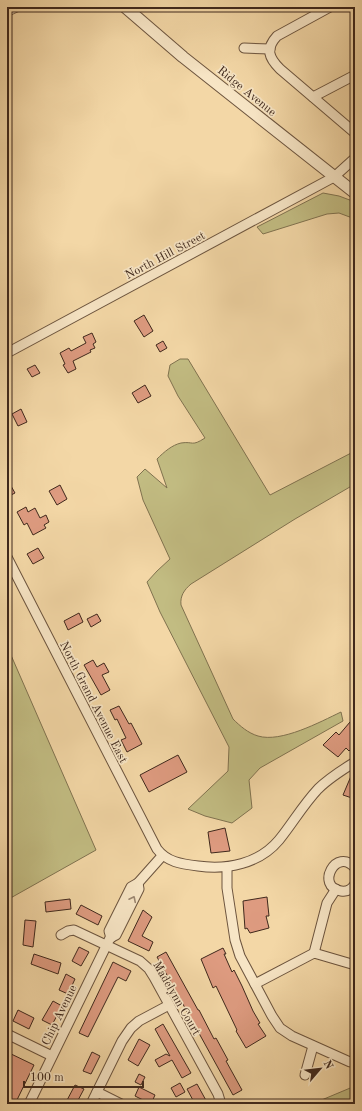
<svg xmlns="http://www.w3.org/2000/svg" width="362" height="1111" viewBox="0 0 362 1111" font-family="'Old Standard TT',serif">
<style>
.green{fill:#c2bc82;stroke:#80724f}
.building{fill:#de9b80;stroke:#3f281c}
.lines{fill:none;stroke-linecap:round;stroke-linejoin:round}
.service-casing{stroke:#6c543e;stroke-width:6}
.minor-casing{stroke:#6c543e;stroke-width:11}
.tertiary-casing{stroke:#6c543e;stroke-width:13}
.service{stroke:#f7e5c5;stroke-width:4.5}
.minor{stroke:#f7e5c5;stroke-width:9}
.tertiary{stroke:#f7e5c5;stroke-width:11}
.oneway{stroke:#9b8670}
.labels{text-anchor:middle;stroke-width:3.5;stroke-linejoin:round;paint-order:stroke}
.street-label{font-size:12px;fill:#3f281c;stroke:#f7e5c5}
</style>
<rect width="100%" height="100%" fill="#f3d7a6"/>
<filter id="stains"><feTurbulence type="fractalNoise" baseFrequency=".005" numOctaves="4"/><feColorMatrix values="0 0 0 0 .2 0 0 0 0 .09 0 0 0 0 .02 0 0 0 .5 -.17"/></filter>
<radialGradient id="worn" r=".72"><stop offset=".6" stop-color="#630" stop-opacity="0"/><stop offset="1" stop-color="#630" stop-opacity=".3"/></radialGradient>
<!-- green -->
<g class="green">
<polygon points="323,193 339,196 355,202 355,219 339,213 327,214 263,234 257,227"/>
<path d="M180 359H188L270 495 355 451V484L295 519 191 584C184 590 180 596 181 605L233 719C240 726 248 733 258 736 281 743 320 722 341 712L343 721 260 768 249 780 252 808 232 823 205 816 188 809 228 771 229 747 160 612 147 582 157 571 170 559 143 500 137 477 145 469 167 488 157 459C164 452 172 445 181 443 194 441 191 447 205 438L178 396 168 376 170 365Z"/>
<polygon points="7,646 96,850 7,900"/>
<polygon points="355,1086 355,1104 312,1104"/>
</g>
<!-- building -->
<g class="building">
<polygon points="144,315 153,331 144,337 134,321"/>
<polygon points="92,333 96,342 93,344 95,348 90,350 91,352 73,361 76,369 68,373 63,365 65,364 60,353 69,348 71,351 86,343 83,337"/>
<polygon points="163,341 167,348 160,352 156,345"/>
<polygon points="35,365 40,373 32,377 27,369"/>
<polygon points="145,385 151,396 138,403 132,393"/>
<polygon points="21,409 27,422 18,426 12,414"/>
<polygon points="7,479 15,493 7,497"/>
<polygon points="60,485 67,499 57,505 49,491"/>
<polygon points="26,507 28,512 35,508 40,518 46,515 49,522 44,525 46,528 33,535 27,523 24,525 17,512"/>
<polygon points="38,548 44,558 33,564 27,554"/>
<polygon points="79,613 83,622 68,630 64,621"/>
<polygon points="97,614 101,621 91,627 87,619"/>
<polygon points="93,660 97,667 104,663 109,672 102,675 110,690 101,695 84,665"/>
<polygon points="119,706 129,724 131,723 142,744 127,752 121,740 126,738 117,719 115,720 110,710"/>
<polygon points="350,722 355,727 355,745 349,751 346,748 338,757 323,745 336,732 339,735"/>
<polygon points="178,755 187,772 149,792 140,775"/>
<polygon points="354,769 355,769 355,799 343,795"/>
<polygon points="225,828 230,851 211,853 208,832"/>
<polygon points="267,897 269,916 266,916 269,928 250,933 247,928 245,929 243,901"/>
<polygon points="70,899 71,909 46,912 45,902"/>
<polygon points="81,905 102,916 98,925 76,914"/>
<polygon points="143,910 152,917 142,936 153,942 149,951 128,941"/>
<polygon points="25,920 36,921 33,947 23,945"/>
<polygon points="79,947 89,952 81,966 72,961"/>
<polygon points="223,948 226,954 224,954 232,972 234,970 242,986 253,1011 260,1023 258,1024 266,1036 246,1048 236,1031 237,1030 216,986 213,988 201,959"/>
<polygon points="166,952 198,1010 199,1010 214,1039 216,1038 228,1060 226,1061 242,1090 233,1095 157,957"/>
<polygon points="34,954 61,963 58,974 31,964"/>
<polygon points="113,962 131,971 126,981 118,977 88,1037 79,1033"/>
<polygon points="66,974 75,979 68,994 59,990"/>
<polygon points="53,1001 62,1006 52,1025 42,1020"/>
<polygon points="18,1010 34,1018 29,1029 13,1021"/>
<polygon points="163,1024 191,1073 182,1078 172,1060 159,1067 155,1060 166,1054 170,1056 155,1029"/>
<polygon points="139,1039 150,1045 138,1066 128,1060"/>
<polygon points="7,1052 34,1065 15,1104 7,1104"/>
<polygon points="92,1052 100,1056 91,1074 83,1071"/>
<polygon points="139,1074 145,1077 141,1085 135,1082"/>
<polygon points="180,1083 185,1092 176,1097 171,1088"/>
<polygon points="197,1084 208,1104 195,1104 187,1089"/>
<polygon points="75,1085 84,1089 76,1104 65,1104"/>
<polygon points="139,1087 155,1095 151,1104 135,1096"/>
</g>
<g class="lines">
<!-- service casing -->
<g class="service-casing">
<polyline id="service" points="7,14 22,7"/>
</g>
<!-- minor casing -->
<g class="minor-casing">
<g id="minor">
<path d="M330 7 277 36C265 49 269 58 280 69L355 133"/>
<polyline points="244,48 270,49"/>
<polyline points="313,97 355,75"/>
<polyline points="7,353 334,177 355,158"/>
<path d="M7 557 157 849C167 862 181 864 198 866 227 870 259 864 279 840 292 824 303 805 318 789 329 778 342 770 355 762"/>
<polyline points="227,867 227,888 235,940 240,956 272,1016 280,1028 292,1036 350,1062 355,1061"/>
<path d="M355 868C336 846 315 887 341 891 347 892 352 889 355 884"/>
<polyline points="61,935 68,931 74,930 140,961 149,969 154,977 218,1094 221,1104"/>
<polyline points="111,938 109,931 131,887 138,883 162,856"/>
<polyline points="314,953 327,903 336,889"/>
<polyline points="255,984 314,953 355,965"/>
<polyline points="7,1034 52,1056"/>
<polyline points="305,1075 313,1046"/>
<polyline points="97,1092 121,1104"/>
<polyline points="29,1104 110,938 116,935 139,889 138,883"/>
<polyline points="91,1104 122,1041 131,1028 139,1021 169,1005"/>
</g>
</g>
<!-- tertiary casing -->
<g class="tertiary-casing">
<polyline id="tertiary" points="125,7 183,57 355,193"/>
</g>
<!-- service -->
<use href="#service" class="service"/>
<!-- minor -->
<use href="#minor" class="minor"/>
<!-- tertiary -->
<use href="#tertiary" class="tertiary"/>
</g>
<!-- one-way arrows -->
<defs><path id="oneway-chevron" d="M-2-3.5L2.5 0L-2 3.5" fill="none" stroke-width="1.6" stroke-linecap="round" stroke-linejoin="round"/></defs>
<use class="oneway" href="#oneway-chevron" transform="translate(133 899) rotate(-64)"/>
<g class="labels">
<!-- street labels -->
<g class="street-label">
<text transform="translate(247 91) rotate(39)" y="4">Ridge Avenue</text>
<text transform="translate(165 255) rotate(-28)" y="4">North Hill Street</text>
<text transform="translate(94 702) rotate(63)" y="4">North Grand Avenue East</text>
<text transform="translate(177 998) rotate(60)" y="4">Madelynn Court</text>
<text transform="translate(59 1015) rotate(-64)" y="4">Chip Avenue</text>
</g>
</g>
<!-- margin -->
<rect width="362" height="1111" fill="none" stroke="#f3d7a6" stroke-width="24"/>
<rect x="8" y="8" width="346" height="1095" fill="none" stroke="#3f281c" stroke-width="2"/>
<rect x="12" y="12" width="338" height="1087" fill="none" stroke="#3f281c"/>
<!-- north arrow -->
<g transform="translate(320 1069) rotate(62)" stroke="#f7e5c5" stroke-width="3" paint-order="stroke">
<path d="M0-3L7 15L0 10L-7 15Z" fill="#3f281c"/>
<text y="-6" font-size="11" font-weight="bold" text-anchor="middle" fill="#3f281c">N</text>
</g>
<!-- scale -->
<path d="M24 1081v6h119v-6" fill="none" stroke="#3f281c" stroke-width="2"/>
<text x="30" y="1081" font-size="12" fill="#3f281c" stroke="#f7e5c5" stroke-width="3" paint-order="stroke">100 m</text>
<rect width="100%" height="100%" filter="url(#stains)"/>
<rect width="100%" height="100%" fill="url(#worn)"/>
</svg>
